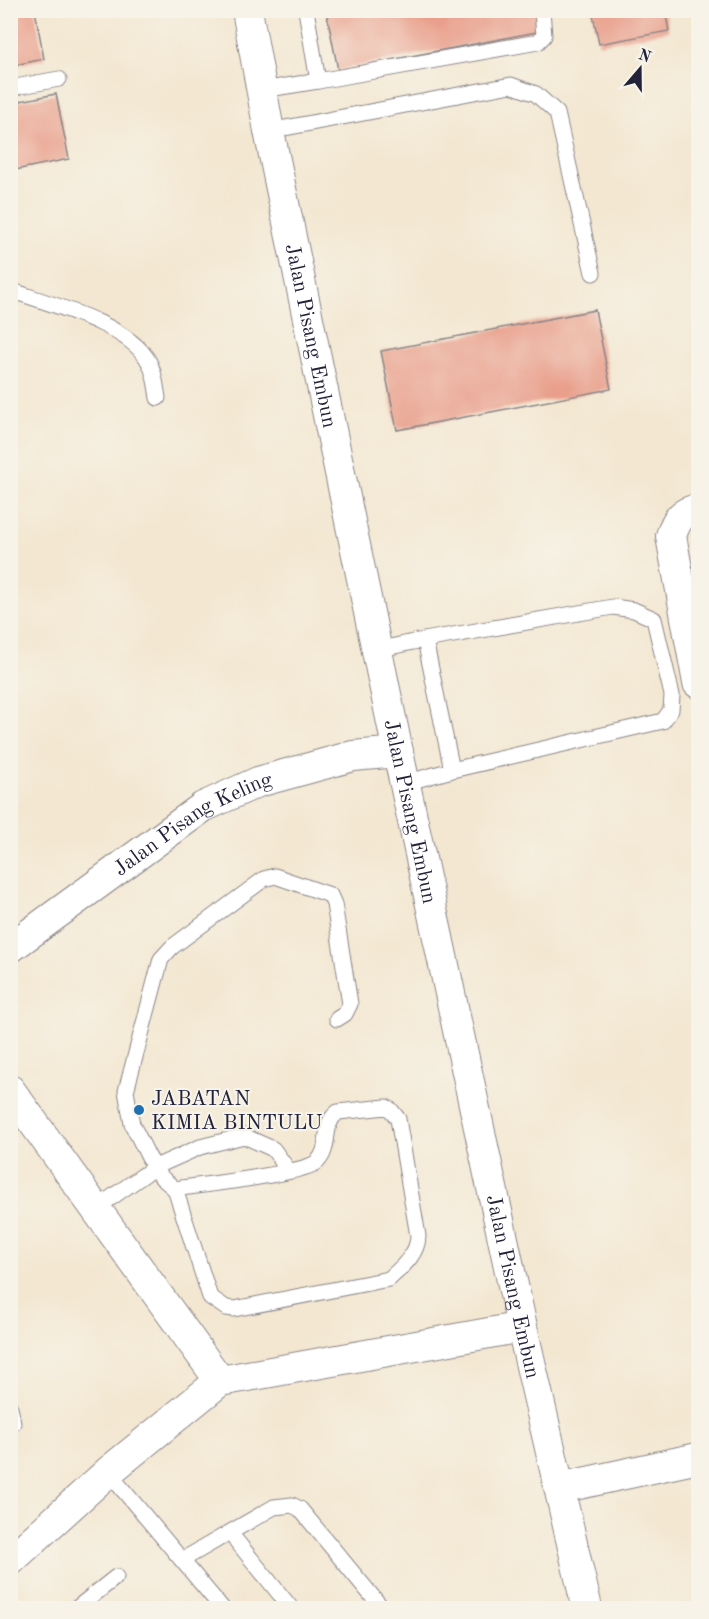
<svg xmlns="http://www.w3.org/2000/svg" width="709" height="1619" viewBox="0 0 709 1619" font-family="'Old Standard TT',serif">
<style>
.building{fill:#e99f8b}
.lines{fill:none;stroke-linecap:round;stroke-linejoin:round}
.lane-casing{stroke:#8a8486;stroke-width:17}
.street-casing{stroke:#8a8486;stroke-width:32}
.lane{stroke:#fff;stroke-width:15}
.street{stroke:#fff;stroke-width:30}
.poi-dot{fill:#1f6fb2;stroke:#f7f3e8;stroke-width:2}
.labels{text-anchor:middle;stroke-width:4.5;stroke-linejoin:round;paint-order:stroke}
.street-label{font-size:21px;fill:#22223b;stroke:#f7f3e8}
.poi-label{font-size:21px;fill:#22223b;stroke:#f7f3e8;text-anchor:start}
</style>
<rect width="100%" height="100%" fill="#f7f3e8"/>
<filter id="ink" filterUnits="userSpaceOnUse"><feTurbulence type="fractalNoise" baseFrequency=".0167" numOctaves="2"/><feDisplacementMap in="SourceGraphic" scale="12" xChannelSelector="R" yChannelSelector="G"/><feConvolveMatrix kernelMatrix="1 2 1 2 8 2 1 2 1" color-interpolation-filters="sRGB"/></filter>
<filter id="wash" filterUnits="userSpaceOnUse"><feTurbulence type="fractalNoise" baseFrequency=".008" numOctaves="4" result="noise"/><feDisplacementMap in="SourceGraphic" scale="24" xChannelSelector="R" yChannelSelector="G"/><feGaussianBlur stdDeviation="1.35" result="paint"/><feColorMatrix in="noise" values="0 0 0 0 0 0 0 0 0 0 0 0 0 0 0 0 0 1.4 0 .05"/><feComposite in="paint" operator="in"/></filter>
<g filter="url(#wash)">
<rect width="100%" height="100%" fill="#f3e7d1"/>
<g id="blocks">
<!-- building -->
<g class="building">
<polygon points="10,10 35,10 44,59 10,66"/>
<polygon points="326,10 538,10 542,31 338,70"/>
<polygon points="592,10 665,10 669,31 599,44"/>
<polygon points="56,94 69,159 10,171 10,103"/>
<polygon points="595,310 611,389 397,430 381,351"/>
</g>
</g>
</g>
<g filter="url(#ink)">
<use href="#blocks" fill-opacity="0" stroke="#8a8486" stroke-width="1.5"/>
<g class="lines">
<!-- lane casing -->
<g class="lane-casing">
<g id="lane">
<polyline points="318,81 538,42 544,36 542,10"/>
<polyline points="10,88 59,79"/>
<polyline points="262,90 318,81 306,10"/>
<polyline points="269,131 511,85 536,94 557,113 593,273"/>
<path d="M10 290C49 304 129 324 149 362 155 373 156 386 158 398"/>
<polyline points="425,640 452,770"/>
<polyline points="377,650 413,642 613,607 634,610 654,619 672,695 671,710 663,721 452,770 405,783"/>
<path d="M175 1189C200 1185 303 1174 317 1162 332 1148 321 1124 338 1112L386 1107 391 1110 398 1119 418 1236C418 1254 402 1267 389 1279L234 1309 226 1308 210 1297 175 1189 162 1178 149 1158 132 1124 126 1091 161 959 172 947 264 879 275 876 330 895 334 904 350 1004 345 1014 337 1019"/>
<polyline points="95,1209 155,1167 200,1147 244,1136 273,1149 289,1171"/>
<polyline points="10,1407 13,1423 10,1427"/>
<polyline points="108,1472 222,1608"/>
<polyline points="230,1533 291,1608"/>
<polyline points="182,1560 274,1507 292,1505 300,1509 382,1608"/>
<polyline points="77,1608 116,1577"/>
</g>
</g>
<!-- street casing -->
<g class="street-casing">
<g id="street">
<path id="s1" d="M247 10 269 131 398 752 522 1327 587 1608"/>
<path d="M698 509C681 512 676 520 671 536L698 683"/>
<path id="s2" d="M10 948 203 807 258 782 353 756 398 752"/>
<polyline points="10,1090 220,1381"/>
<polyline points="560,1488 698,1458"/>
<polyline points="10,1561 108,1472 220,1381 522,1327"/>
</g>
</g>
<!-- lane -->
<use href="#lane" class="lane"/>
<!-- street -->
<use href="#street" class="street"/>
</g>
</g>
<!-- markers -->
<circle class="poi-dot" cx="139" cy="1110" r="6"/>
<g class="labels">
<!-- street labels -->
<g class="street-label">
<text dy="7" stroke="none"><textPath href="#s1" startOffset="332">Jalan Pisang Embun</textPath></text>
<text dy="7" stroke="none"><textPath href="#s1" startOffset="818">Jalan Pisang Embun</textPath></text>
<text dy="7" stroke="none"><textPath href="#s2" startOffset="222">Jalan Pisang Keling</textPath></text>
<text dy="7" stroke="none"><textPath href="#s1" startOffset="1304">Jalan Pisang Embun</textPath></text>
</g>
<!-- poi labels -->
<g class="poi-label">
<text x="151" y="1105">JABATAN<tspan x="151" dy="24">KIMIA BINTULU</tspan></text>
</g>
</g>
<!-- margin -->
<rect width="709" height="1619" fill="none" stroke="#f7f3e8" stroke-width="36"/>
<!-- north arrow -->
<g transform="translate(640 69) rotate(20)" stroke="#f7f3e8" stroke-width="4.5" paint-order="stroke">
<path d="M0-4.5L10 22L0 15L-10 22Z" fill="#22223b"/>
<text y="-9" font-size="16" font-weight="bold" text-anchor="middle" fill="#22223b">N</text>
</g>
</svg>
